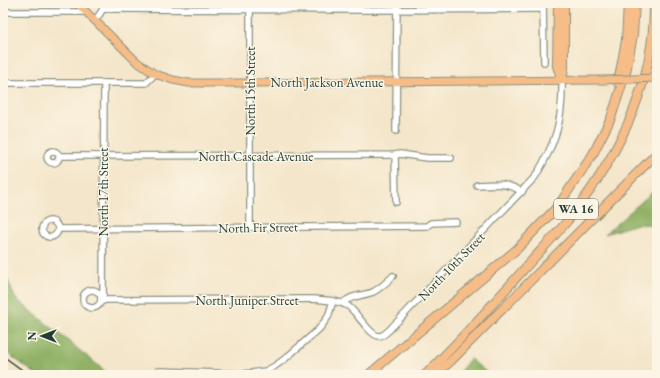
<svg xmlns="http://www.w3.org/2000/svg" width="660" height="378" viewBox="0 0 660 378" font-family="'EB Garamond',serif">
<style>
.green{fill:#b7d075;stroke:#6b8654}
.forest{fill:#91b266;stroke:#58784d}
.lines{fill:none;stroke-linecap:round;stroke-linejoin:round}
.minor-casing{stroke:#8a927f;stroke-width:8}
.major-casing{stroke:#8a927f;stroke-width:9}
.highway-casing{stroke:#8a927f;stroke-width:10}
.minor{stroke:#fff;stroke-width:5.5}
.major{stroke:#f7bd88;stroke-width:7}
.highway{stroke:#f7bd88;stroke-width:8}
.rail{stroke:#1f3d34;stroke-width:1.5}
.major-bridge-casing{stroke:#8a927f;stroke-width:9;stroke-linecap:butt}
.major-bridge{stroke:#f7bd88;stroke-width:7}
.labels{text-anchor:middle;stroke-width:3;stroke-linejoin:round;paint-order:stroke}
.shield{fill:#fcf5e5;stroke:#617469;stroke-width:1}
.shield-label{font-size:12px;font-weight:bold;fill:#1f3d34}
.street-label{font-size:13px;fill:#1f3d34;stroke:#fcf5e5}
</style>
<rect width="100%" height="100%" fill="#fcf5e5"/>
<filter id="ink" filterUnits="userSpaceOnUse"><feTurbulence type="fractalNoise" baseFrequency=".025" numOctaves="2"/><feDisplacementMap in="SourceGraphic" scale="8" xChannelSelector="R" yChannelSelector="G"/><feConvolveMatrix kernelMatrix="1 2 1 2 8 2 1 2 1" color-interpolation-filters="sRGB"/></filter>
<filter id="wash" filterUnits="userSpaceOnUse"><feTurbulence type="fractalNoise" baseFrequency=".012" numOctaves="4" result="noise"/><feDisplacementMap in="SourceGraphic" scale="16" xChannelSelector="R" yChannelSelector="G"/><feGaussianBlur stdDeviation="0.9" result="paint"/><feColorMatrix in="noise" values="0 0 0 0 0 0 0 0 0 0 0 0 0 0 0 0 0 1.4 0 .05"/><feComposite in="paint" operator="in"/></filter>
<g filter="url(#wash)">
<rect width="100%" height="100%" fill="#f4e6ca"/>
<!-- green -->
<rect class="green" x="294" y="3" width="73" height="4"/>
<!-- forest -->
<g class="forest">
<polygon points="657,188 657,225 637,224 605,234"/>
<polygon points="3,268 15,298 110,375 37,375 3,350"/>
<polygon points="470,359 490,375 457,375"/>
</g>
</g>
<g filter="url(#ink)">
<g class="lines">
<!-- minor casing -->
<g class="minor-casing">
<g id="minor">
<polyline points="543,3 544,62"/>
<polyline points="103,9 369,10 543,9"/>
<polyline points="3,12 86,12"/>
<polyline points="95,21 103,9 103,3"/>
<polyline points="3,83 146,83 155,74"/>
<polyline points="396,131 397,3"/>
<circle cx="53" cy="157" r="6"/>
<polyline points="395,155 396,202"/>
<polyline points="60,156 395,155 400,154 427,158 451,158"/>
<path d="M477 185C493 184 508 182 522 192"/>
<circle cx="50" cy="229" r="8"/>
<polyline points="250,227 250,3"/>
<polyline points="58,229 427,226 431,223 456,222"/>
<circle cx="92" cy="299" r="9"/>
<path d="M101 300 314 299C325 300 338 300 348 306 357 312 370 336 379 336 386 336 393 325 398 321L535 177C556 143 563 120 562 80"/>
<polyline points="103,301 104,83"/>
<path d="M343 303C351 295 363 296 373 292 381 288 387 282 393 276"/>
<polyline points="158,371 244,374 266,371 275,366 286,358 319,329 328,317 333,301"/>
</g>
</g>
<!-- major casing -->
<g class="major-casing">
<polyline id="major" points="77,3 137,62 155,74 173,80 189,83 250,83 603,80"/>
</g>
<!-- highway casing -->
<g class="highway-casing">
<g id="highway">
<polyline points="558,3 557,66 562,80"/>
<polyline points="562,80 564,68 564,3"/>
<polyline points="618,83 626,40 628,3"/>
<polyline points="368,375 517,249 558,206 593,154 611,118 626,72 633,35 635,3"/>
<path d="M425 375C460 341 492 305 525 268 541 250 558 233 573 214 620 153 655 82 654 3"/>
<polyline points="435,375 452,360 657,153"/>
</g>
</g>
<!-- minor -->
<use href="#minor" class="minor"/>
<!-- major -->
<use href="#major" class="major"/>
<!-- highway -->
<use href="#highway" class="highway"/>
<!-- rail -->
<polyline class="rail" points="3,356 29,375"/>
<!-- major-bridge casing -->
<g class="major-bridge-casing">
<polyline id="major-bridge" points="603,80 657,78"/>
</g>
<!-- major-bridge -->
<use href="#major-bridge" class="major-bridge"/>
</g>
</g>
<g class="labels">
<!-- shield labels -->
<rect class="shield" x="554" y="199" width="44" height="20" rx="3"/>
<g class="shield-label">
<text x="576" y="213">WA 16</text>
</g>
<!-- street labels -->
<g class="street-label">
<text x="327" y="87">North Jackson Avenue</text>
<text transform="translate(250 91) rotate(-90)" y="5">North 15th Street</text>
<text x="256" y="161">North Cascade Avenue</text>
<text transform="translate(103 192) rotate(-90)" y="5">North 17th Street</text>
<text transform="translate(258 227) rotate(-1)" y="5">North Fir Street</text>
<text transform="translate(451 266) rotate(-46)" y="5">North 10th Street</text>
<text x="247" y="305">North Juniper Street</text>
</g>
</g>
<!-- margin -->
<rect width="660" height="378" fill="none" stroke="#fcf5e5" stroke-width="16"/>
<!-- north arrow -->
<g transform="translate(42 336) rotate(270)" stroke="#fcf5e5" stroke-width="3" paint-order="stroke">
<path d="M0-3L7 15L0 10L-7 15Z" fill="#1f3d34"/>
<text y="-6" font-size="11" font-weight="bold" text-anchor="middle" fill="#1f3d34">N</text>
</g>
</svg>
